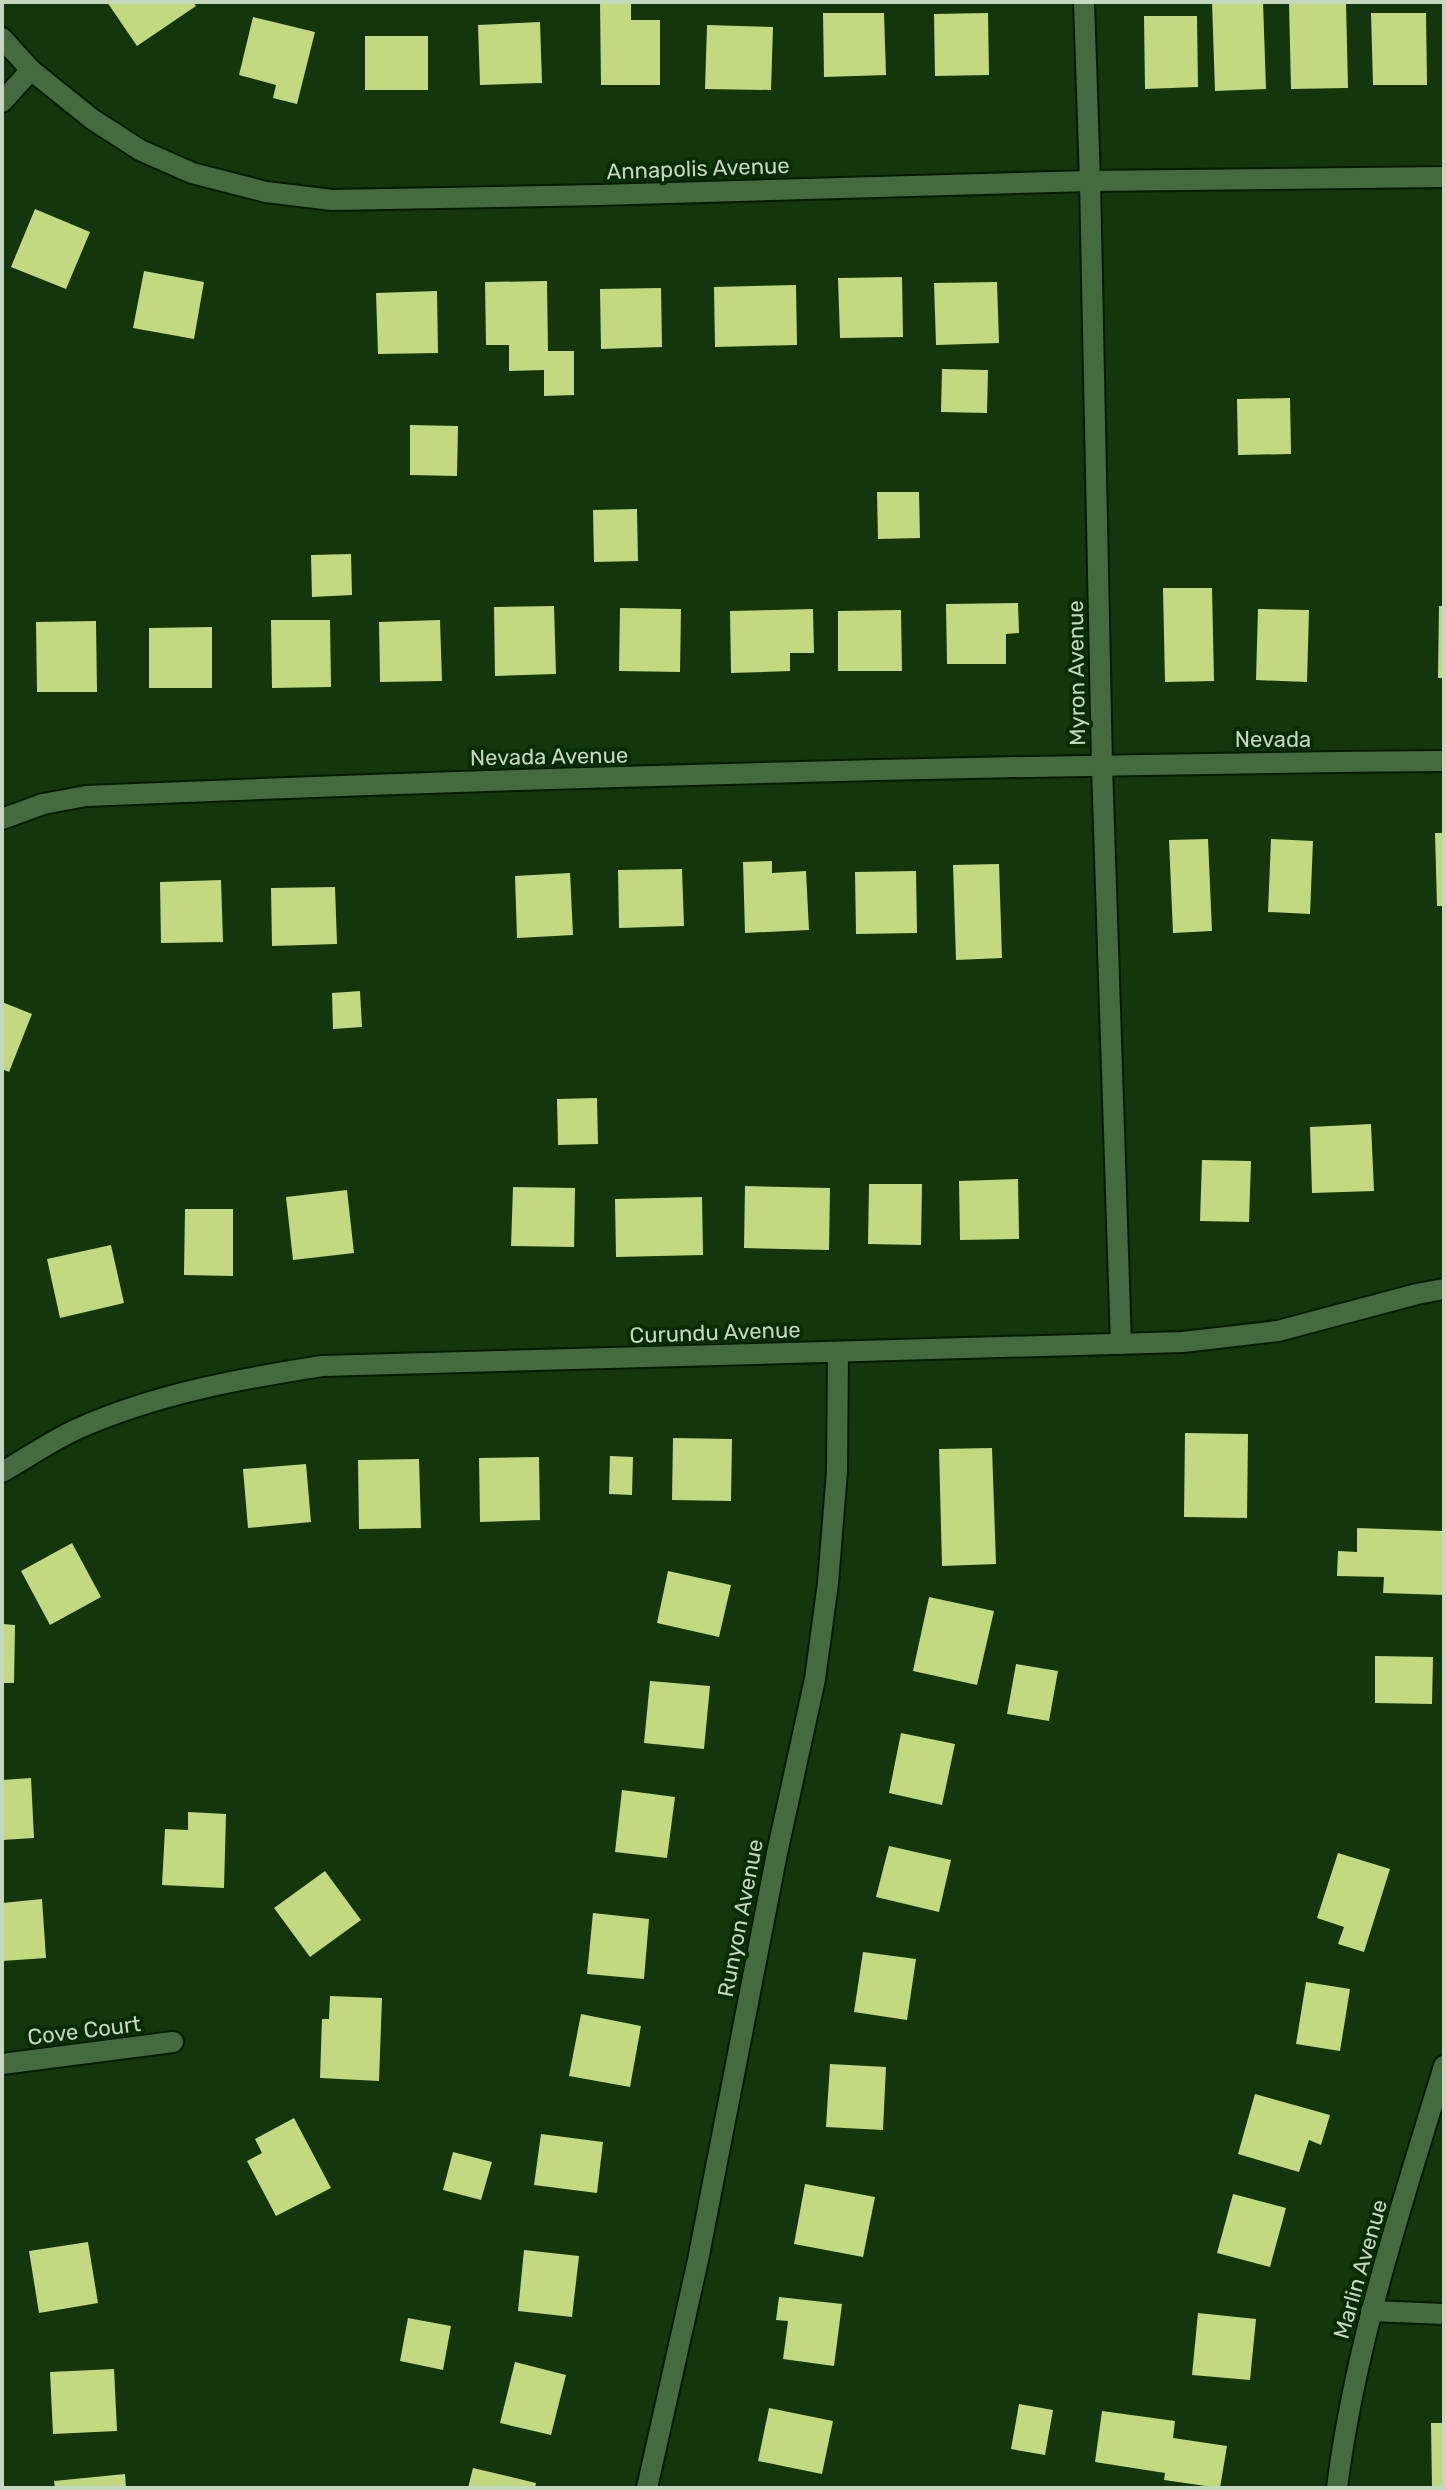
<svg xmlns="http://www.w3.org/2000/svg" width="1446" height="2490" viewBox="0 0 1446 2490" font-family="Rubik,sans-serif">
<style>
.building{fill:#c2d980}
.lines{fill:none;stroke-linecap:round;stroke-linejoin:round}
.minor-casing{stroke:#031b00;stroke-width:24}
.minor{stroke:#466a40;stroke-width:20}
.labels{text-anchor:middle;stroke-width:8;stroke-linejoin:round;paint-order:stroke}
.street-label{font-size:22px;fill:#c4d8c0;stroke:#082c03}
</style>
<rect width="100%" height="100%" fill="#13360d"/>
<!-- building -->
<g class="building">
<polygon points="107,2 193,2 196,6 137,46"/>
<polygon points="600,2 631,2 631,20 660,20 660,85 601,85"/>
<polygon points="1212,2 1263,2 1266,89 1215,91"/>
<polygon points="1289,2 1346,2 1348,88 1291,89"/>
<polygon points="823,13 884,13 886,75 824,77"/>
<polygon points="988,13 989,75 935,76 934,14"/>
<polygon points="1371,13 1426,13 1427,85 1373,85"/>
<polygon points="1144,16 1197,16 1198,87 1145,89"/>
<polygon points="253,17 315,32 297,104 273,98 276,85 239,75"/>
<polygon points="540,22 542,83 480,85 478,25"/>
<polygon points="707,25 773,27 771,90 705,89"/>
<rect x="365" y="36" width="63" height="54"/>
<polygon points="35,209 90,232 66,289 11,267"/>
<polygon points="144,271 204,282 194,339 133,328"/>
<polygon points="902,277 903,337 840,338 838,278"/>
<polygon points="547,281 548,351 574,351 574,395 544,396 544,370 509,371 509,345 486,345 485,282"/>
<polygon points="997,282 999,343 936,345 934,283"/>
<polygon points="796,285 797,345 715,347 714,287"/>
<polygon points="661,288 662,347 601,349 600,289"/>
<polygon points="437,291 438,353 378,354 376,293"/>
<polygon points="942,369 988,370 987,413 941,412"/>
<polygon points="1290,398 1291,454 1238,455 1237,399"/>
<polygon points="410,425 458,426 457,476 410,475"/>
<polygon points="877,492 919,492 920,538 878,539"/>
<polygon points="637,509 638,561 594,562 593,510"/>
<polygon points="351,554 352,595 312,597 311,555"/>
<polygon points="1163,588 1212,588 1214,681 1165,682"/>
<polygon points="1018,603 1019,633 1006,634 1006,664 947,664 946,604"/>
<polygon points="554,606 556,674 495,676 494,607"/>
<polygon points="1439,606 1444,606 1444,678 1438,678"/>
<polygon points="620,608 681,609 680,672 619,671"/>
<polygon points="813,609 814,653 790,653 790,671 731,673 730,611"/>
<polygon points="1258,609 1309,610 1307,682 1256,680"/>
<polygon points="901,610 902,671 838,671 838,611"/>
<polygon points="271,620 330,620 331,687 272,688"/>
<polygon points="440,620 442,681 380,682 379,622"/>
<polygon points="96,621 97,692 37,692 36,622"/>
<polygon points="212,627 212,688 149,688 149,628"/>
<polygon points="1435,833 1444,833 1444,906 1437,906"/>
<polygon points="1208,839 1212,931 1173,933 1169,840"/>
<polygon points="1271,839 1313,841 1310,914 1268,912"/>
<polygon points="772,861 772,873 806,871 809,930 745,933 743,862"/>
<polygon points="999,864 1002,958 956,960 953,865"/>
<polygon points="682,869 684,926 619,928 618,870"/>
<polygon points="916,871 917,933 856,934 855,872"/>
<polygon points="570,873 573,935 517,938 515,876"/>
<polygon points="221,880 223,942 161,943 160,882"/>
<polygon points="335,887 337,944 272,946 271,888"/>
<polygon points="360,991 362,1027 333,1029 332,993"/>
<polygon points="2,1002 32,1014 9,1072 2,1069"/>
<polygon points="597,1098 598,1144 558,1145 557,1099"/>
<polygon points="1371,1124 1374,1191 1312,1193 1310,1127"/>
<polygon points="1202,1160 1251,1161 1249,1222 1200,1221"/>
<polygon points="1018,1179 1019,1239 960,1240 959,1181"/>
<polygon points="869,1184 922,1184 921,1245 868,1244"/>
<polygon points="745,1186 830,1188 829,1250 744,1248"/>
<polygon points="513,1187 575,1188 574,1247 511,1246"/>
<polygon points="347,1190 354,1253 293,1260 286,1197"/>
<polygon points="702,1197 703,1255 616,1257 615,1199"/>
<polygon points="185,1209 233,1209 233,1276 184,1275"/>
<polygon points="111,1245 124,1303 60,1318 47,1259"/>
<polygon points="1185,1433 1248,1434 1247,1518 1184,1517"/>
<polygon points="673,1438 732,1439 731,1501 672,1500"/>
<polygon points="992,1448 996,1564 942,1566 939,1449"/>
<polygon points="610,1456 633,1457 632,1495 609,1494"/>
<polygon points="539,1457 540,1520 480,1522 479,1458"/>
<polygon points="419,1459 421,1528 359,1529 358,1460"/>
<polygon points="306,1464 311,1522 248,1528 243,1469"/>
<polygon points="1357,1528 1444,1531 1444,1595 1383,1593 1384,1577 1337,1576 1338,1551 1357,1552"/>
<polygon points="72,1543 101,1597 50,1625 21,1571"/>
<polygon points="668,1571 731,1585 719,1637 657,1623"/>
<polygon points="929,1597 994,1611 977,1685 913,1671"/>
<polygon points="2,1624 15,1625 14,1683 2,1683"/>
<polygon points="1375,1656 1433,1657 1432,1704 1375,1703"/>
<polygon points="1016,1664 1058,1671 1049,1721 1007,1714"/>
<polygon points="650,1681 710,1686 704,1749 644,1743"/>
<polygon points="901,1733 955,1744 942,1805 889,1793"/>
<polygon points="31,1778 34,1838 2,1840 2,1780"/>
<polygon points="622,1790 675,1797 667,1858 615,1852"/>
<polygon points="188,1812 226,1814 224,1888 162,1885 165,1829 188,1830"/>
<polygon points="889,1846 951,1860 939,1912 876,1897"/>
<polygon points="1338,1853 1390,1869 1364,1952 1338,1944 1344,1927 1317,1918"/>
<polygon points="325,1871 361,1920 310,1957 274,1908"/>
<polygon points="42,1899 46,1958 2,1961 2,1903"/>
<polygon points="593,1913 649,1919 644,1979 587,1974"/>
<polygon points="863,1952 916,1959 907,2020 854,2012"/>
<polygon points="1306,1982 1350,1989 1340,2051 1296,2044"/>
<polygon points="330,1996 382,1998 379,2081 320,2078 322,2019 329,2019"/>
<polygon points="581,2014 641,2026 630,2087 569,2076"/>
<polygon points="830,2064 886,2067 883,2130 826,2127"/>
<polygon points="1255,2094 1330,2115 1321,2145 1309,2140 1299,2172 1238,2154"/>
<polygon points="294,2118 331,2188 276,2216 247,2161 262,2153 255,2139"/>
<polygon points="541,2134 603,2142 597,2193 534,2185"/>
<polygon points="453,2152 492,2162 481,2200 443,2190"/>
<polygon points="805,2184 875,2197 863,2257 794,2244"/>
<polygon points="1233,2194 1286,2208 1270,2267 1217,2253"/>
<polygon points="88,2242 98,2303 39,2313 29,2251"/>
<polygon points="524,2250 579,2256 572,2317 518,2311"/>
<polygon points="779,2297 842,2304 834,2366 783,2359 788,2321 776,2320"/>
<polygon points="1198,2313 1256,2319 1250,2380 1192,2375"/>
<polygon points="408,2318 451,2326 443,2370 400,2361"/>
<polygon points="515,2362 566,2375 551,2435 500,2423"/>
<polygon points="114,2369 117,2431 53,2434 50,2372"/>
<polygon points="1019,2404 1053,2410 1045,2455 1011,2449"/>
<polygon points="769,2408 833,2421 822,2474 758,2461"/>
<polygon points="1102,2411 1175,2421 1173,2438 1227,2446 1220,2488 1164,2480 1165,2473 1095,2462"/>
<polygon points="1431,2423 1444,2423 1444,2488 1432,2488"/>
<polygon points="473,2468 536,2483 535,2488 468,2488"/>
<polygon points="125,2474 126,2488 55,2488 54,2481"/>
</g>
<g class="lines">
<!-- minor casing -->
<g class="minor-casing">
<g id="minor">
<polyline points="1084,2 1090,181 1102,766 1121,1344"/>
<polyline points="2,38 31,70 92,119 140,150 192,173 266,192 332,200 599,195 1090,181 1444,177"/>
<polyline points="2,102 31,70"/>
<path d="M2 819 43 804 86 796C538 777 991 765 1444 761"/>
<path d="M2 1472C27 1458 51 1441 77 1429 156 1394 238 1379 322 1366L1183 1342 1278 1331 1417 1294 1444 1289"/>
<polyline points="2,2064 173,2042"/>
<polyline points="1371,2311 1444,2314"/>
<polyline points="647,2488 698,2260 777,1853 815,1679 828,1583 837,1471 838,1352"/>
<path d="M1337 2488C1355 2343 1402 2205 1444 2066"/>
</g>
</g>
<!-- minor -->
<use href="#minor" class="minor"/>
</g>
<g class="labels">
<!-- street labels -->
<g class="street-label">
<text transform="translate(698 168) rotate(-2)" y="8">Annapolis Avenue</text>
<text transform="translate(1076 673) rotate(-91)" y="8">Myron Avenue</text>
<text x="1273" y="747">Nevada</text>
<text transform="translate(549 756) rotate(-1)" y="8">Nevada Avenue</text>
<text transform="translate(715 1332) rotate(-2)" y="8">Curundu Avenue</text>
<text transform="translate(740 1918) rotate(-79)" y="8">Runyon Avenue</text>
<text transform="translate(84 2030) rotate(-7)" y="8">Cove Court</text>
<text transform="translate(1360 2269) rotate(-74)" y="8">Marlin Avenue</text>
</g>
</g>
<!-- border -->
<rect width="1446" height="2490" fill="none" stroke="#c4d8c0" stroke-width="8"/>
</svg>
